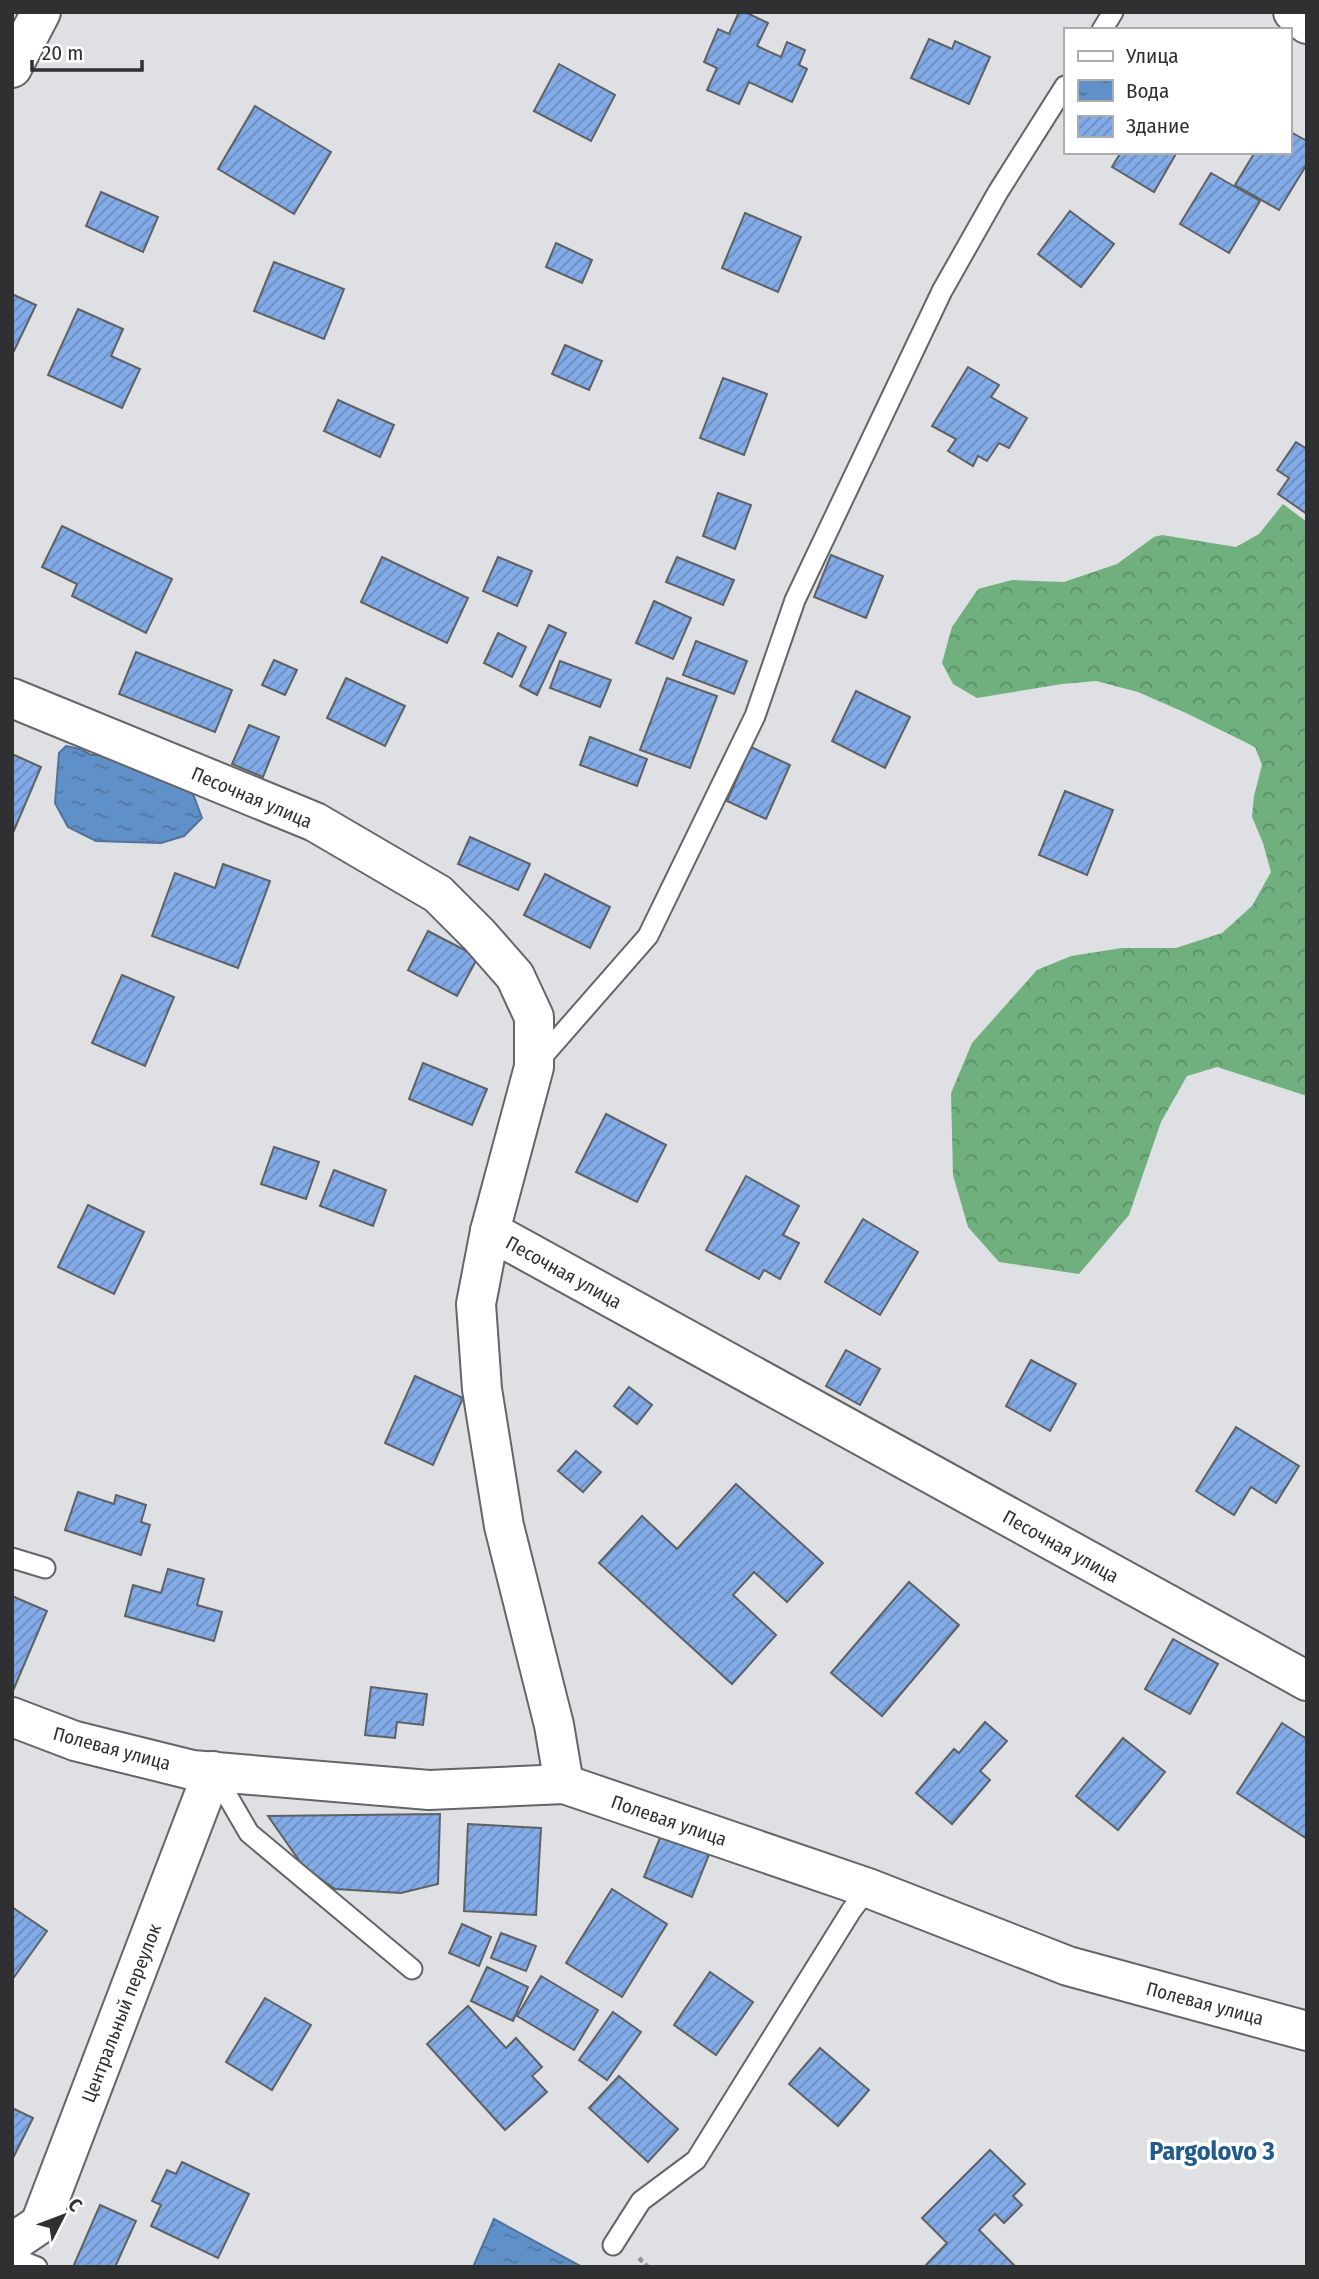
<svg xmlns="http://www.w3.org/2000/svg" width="1319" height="2279" viewBox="0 0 1319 2279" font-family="'Fira Sans Condensed',sans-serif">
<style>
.forest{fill:url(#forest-crowns)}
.water{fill:url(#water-ripples);stroke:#51739b;stroke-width:2}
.building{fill:url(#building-hatch);stroke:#5f6164;stroke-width:2}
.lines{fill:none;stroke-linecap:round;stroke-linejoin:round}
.service-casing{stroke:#636567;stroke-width:23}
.minor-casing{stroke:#636567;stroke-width:42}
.tertiary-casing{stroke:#636567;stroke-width:42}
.primary-casing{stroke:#636567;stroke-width:42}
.path{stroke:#919295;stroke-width:4.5;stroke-dasharray:5 3.5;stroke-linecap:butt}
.service{stroke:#fff;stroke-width:19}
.minor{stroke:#fff;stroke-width:38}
.tertiary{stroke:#fff;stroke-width:38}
.primary{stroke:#fff;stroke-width:38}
.labels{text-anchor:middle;stroke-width:7;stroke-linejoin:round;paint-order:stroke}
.street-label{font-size:19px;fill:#2f3031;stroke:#fff}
.district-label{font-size:26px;font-weight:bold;fill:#205b8c;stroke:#fff}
</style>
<defs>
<pattern id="forest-crowns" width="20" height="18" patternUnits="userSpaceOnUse" patternTransform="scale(1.75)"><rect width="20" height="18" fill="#6fb07e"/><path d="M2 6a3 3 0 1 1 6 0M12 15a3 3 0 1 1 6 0" fill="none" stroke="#5c9068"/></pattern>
<pattern id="water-ripples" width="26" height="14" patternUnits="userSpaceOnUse" patternTransform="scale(1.75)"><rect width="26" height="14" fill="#6090c8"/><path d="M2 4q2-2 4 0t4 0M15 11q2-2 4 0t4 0" fill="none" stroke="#5076a3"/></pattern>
<pattern id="building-hatch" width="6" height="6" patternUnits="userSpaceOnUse" patternTransform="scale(1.75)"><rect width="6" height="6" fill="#82abe7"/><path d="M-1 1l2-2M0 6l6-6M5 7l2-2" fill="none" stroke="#6b8cbc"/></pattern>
</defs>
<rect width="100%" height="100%" fill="#dee0e3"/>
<!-- forest -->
<polygon class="forest" points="1283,504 1307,522 1307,1096 1217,1067 1187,1076 1161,1122 1129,1215 1079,1274 999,1262 968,1227 953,1175 951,1093 972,1043 1037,970 1071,956 1122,948 1176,948 1222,933 1252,906 1271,872 1263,843 1252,817 1254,796 1262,765 1255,747 1186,713 1138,692 1096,681 1062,684 977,698 953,684 942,663 952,627 978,589 1012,580 1064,582 1117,564 1154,537 1162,535 1236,547 1259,534"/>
<!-- water -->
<g class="water">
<polygon points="66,746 80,749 91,755 105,755 172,781 193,794 202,818 184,836 161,843 96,841 68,827 55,803 59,753"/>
<polygon points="494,2219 582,2267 473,2267"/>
</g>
<!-- building -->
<g class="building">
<polygon points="739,12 745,12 768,23 757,46 781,57 787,42 805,50 799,65 807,69 792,102 749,82 739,104 707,90 717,68 704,62 718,29 729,34"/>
<polygon points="929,39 952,49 955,41 990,57 969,104 911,78"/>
<polygon points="559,64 615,95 591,141 534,111"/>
<polygon points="255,106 331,152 294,214 218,169"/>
<polygon points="1289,131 1307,141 1307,164 1279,210 1235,185 1255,152 1289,152"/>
<polygon points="1121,152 1177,152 1154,192 1112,167"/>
<polygon points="1211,173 1260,201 1229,253 1180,224"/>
<polygon points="101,192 158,217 143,252 86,226"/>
<polygon points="1070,211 1114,244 1081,287 1038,254"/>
<polygon points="745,213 801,237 778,292 722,268"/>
<polygon points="556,243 592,260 582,283 546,267"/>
<polygon points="274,262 344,289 324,339 254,311"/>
<polygon points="12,294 36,305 14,351 12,350"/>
<polygon points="78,309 123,329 111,356 140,369 122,408 48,375"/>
<polygon points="565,345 602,361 589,390 552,374"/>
<polygon points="968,367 999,385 991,397 1027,418 1009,448 999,443 987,461 978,456 973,466 948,451 956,439 932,426"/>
<polygon points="723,378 767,394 744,455 700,438"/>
<polygon points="338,400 394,425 380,457 324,431"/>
<polygon points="1296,442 1307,449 1307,514 1278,494 1289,478 1277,470"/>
<polygon points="718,493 751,505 735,549 703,536"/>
<polygon points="62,526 172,579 146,633 72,596 77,584 42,567"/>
<polygon points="831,555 883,576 866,618 814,597"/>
<polygon points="382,557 468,598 447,643 361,602"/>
<polygon points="498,557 532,571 517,606 483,591"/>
<polygon points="677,557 734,580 723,605 666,582"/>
<polygon points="654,601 691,618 673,659 636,643"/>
<polygon points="549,625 566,633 537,695 520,686"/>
<polygon points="498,633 526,647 512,677 484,663"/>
<polygon points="696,641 747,661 734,694 683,675"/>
<polygon points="136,652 232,690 215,732 119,694"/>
<polygon points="274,660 297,670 285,695 262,685"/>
<polygon points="560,661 611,680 600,707 550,688"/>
<polygon points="346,678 405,706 385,746 327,718"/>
<polygon points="667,678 717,696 690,768 640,750"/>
<polygon points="856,691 910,717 885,768 832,741"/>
<polygon points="249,725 279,737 263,777 232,764"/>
<polygon points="590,737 647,759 637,786 580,765"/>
<polygon points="751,747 790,765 766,819 727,801"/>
<polygon points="12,754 41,767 12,835"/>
<polygon points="1065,791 1113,810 1087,875 1039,855"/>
<polygon points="470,837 530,864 518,890 458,864"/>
<polygon points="223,864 270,881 238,968 152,936 175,873 215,888"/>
<polygon points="545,874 610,907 590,948 524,915"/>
<polygon points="428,931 478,957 457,996 408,970"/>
<polygon points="122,975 174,997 145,1066 92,1043"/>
<polygon points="423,1063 487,1089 472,1125 409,1099"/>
<polygon points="606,1114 666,1145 637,1202 576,1172"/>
<polygon points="274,1147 319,1162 306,1199 261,1184"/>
<polygon points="334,1170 386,1190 373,1226 320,1206"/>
<polygon points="746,1176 799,1206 783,1235 799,1243 780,1279 764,1270 759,1279 706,1250"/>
<polygon points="88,1205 144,1232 114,1294 58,1267"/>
<polygon points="863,1219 918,1252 880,1315 825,1282"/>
<polygon points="846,1350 880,1369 860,1405 826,1386"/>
<polygon points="1031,1360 1076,1384 1050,1431 1006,1406"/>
<polygon points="415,1376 463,1398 433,1465 385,1443"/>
<polygon points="629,1387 652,1405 637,1424 614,1406"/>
<polygon points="1236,1427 1299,1466 1276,1503 1251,1487 1234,1515 1196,1491"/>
<polygon points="576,1451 601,1472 583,1492 558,1471"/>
<polygon points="736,1484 823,1563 787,1602 754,1572 733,1595 776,1635 732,1684 599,1563 642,1516 677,1549"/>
<polygon points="78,1492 114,1504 116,1495 146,1505 141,1522 150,1525 141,1555 65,1530"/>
<polygon points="168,1569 204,1579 197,1605 222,1612 214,1641 125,1616 133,1585 161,1593"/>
<polygon points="909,1582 959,1625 882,1716 831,1673"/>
<polygon points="12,1596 47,1611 12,1693"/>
<polygon points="1173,1639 1218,1664 1190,1714 1145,1689"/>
<polygon points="371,1687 427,1694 423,1725 397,1722 395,1738 365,1735"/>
<polygon points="985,1722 1007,1741 980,1771 990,1780 952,1824 916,1793 954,1749 959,1753"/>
<polygon points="1282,1723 1307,1739 1307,1839 1237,1793"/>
<polygon points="1123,1738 1165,1772 1118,1830 1076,1796"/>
<polygon points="440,1814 438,1884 401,1893 335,1889 303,1866 268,1816"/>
<polygon points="468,1824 541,1828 536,1915 464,1911"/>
<polygon points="664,1828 712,1847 692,1897 644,1877"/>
<polygon points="612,1889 667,1924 622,1997 566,1963"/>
<polygon points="12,1907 47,1931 12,1980"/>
<polygon points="462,1924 491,1937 479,1966 449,1953"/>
<polygon points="501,1933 536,1946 526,1971 491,1958"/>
<polygon points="487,1967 528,1987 513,2021 471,2001"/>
<polygon points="710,1972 753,2002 716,2055 674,2025"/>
<polygon points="541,1976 598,2010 574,2050 517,2016"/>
<polygon points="265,1998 311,2025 272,2090 226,2062"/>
<polygon points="468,2006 506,2048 516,2038 542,2067 532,2076 547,2092 505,2130 427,2044"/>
<polygon points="613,2012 641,2032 607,2080 579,2060"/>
<polygon points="820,2048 869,2090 838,2126 789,2084"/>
<polygon points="619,2076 678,2129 648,2162 589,2108"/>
<polygon points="12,2108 33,2118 12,2160"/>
<polygon points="990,2150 1025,2184 1013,2196 1022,2205 1004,2223 995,2214 979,2230 1016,2267 924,2267 947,2243 922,2218"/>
<polygon points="182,2162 249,2194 218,2258 151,2226 161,2205 152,2201 167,2170 176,2174"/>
<polygon points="100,2205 136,2221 115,2267 73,2267"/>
</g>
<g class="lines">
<!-- service casing -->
<g class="service-casing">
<g id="service">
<polyline points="1102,30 1113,12"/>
<polyline points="536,1064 648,936 755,716 795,600 942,291 998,192 1065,86"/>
<polyline points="12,1558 45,1568"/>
<polyline points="213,1771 249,1833 412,1969"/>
<polyline points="613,2245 641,2201 696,2160 851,1911 868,1888"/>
<polyline points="12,2257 37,2267"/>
</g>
</g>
<!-- minor casing -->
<g class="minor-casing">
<g id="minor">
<polyline points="12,698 315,822 438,894 479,935 515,976 534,1017 534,1067 490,1231 1307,1681"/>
<polyline points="490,1231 476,1304 482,1389 504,1526 554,1725 564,1784"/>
<polyline points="12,1717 75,1741 192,1770 429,1790 564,1784 868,1888 1068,1966 1307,2031"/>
<polyline points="12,2243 40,2224 213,1771"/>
</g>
</g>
<!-- tertiary casing -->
<g class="tertiary-casing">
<polyline id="tertiary" points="1293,12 1307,24"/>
</g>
<!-- primary casing -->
<g class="primary-casing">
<polyline id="primary" points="12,68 41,12"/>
</g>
<!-- path -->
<polyline class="path" points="639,2258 648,2267"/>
<!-- service -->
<use href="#service" class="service"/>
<!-- minor -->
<use href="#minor" class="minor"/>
<!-- tertiary -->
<use href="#tertiary" class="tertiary"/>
<!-- primary -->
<use href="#primary" class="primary"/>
</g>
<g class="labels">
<!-- street labels -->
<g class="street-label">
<text transform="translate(252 797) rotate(23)" y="7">Песочная улица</text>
<text transform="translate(564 1272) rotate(29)" y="7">Песочная улица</text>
<text transform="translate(1061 1546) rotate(29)" y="7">Песочная улица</text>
<text transform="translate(112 1748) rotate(15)" y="7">Полевая улица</text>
<text transform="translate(669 1820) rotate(19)" y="7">Полевая улица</text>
<text transform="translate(1205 2003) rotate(15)" y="7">Полевая улица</text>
<text transform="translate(121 2013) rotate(-69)" y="7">Центральный переулок</text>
</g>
<!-- district labels -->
<g class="district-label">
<text x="1212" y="2160">Pargolovo 3</text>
</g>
</g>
<!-- border -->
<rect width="1319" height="2279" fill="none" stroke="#2f3031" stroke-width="28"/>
<!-- legend -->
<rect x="1064" y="28" width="228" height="126" fill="#ffffff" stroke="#acacad" stroke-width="2"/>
<rect x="1078" y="51" width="35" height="10" fill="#ffffff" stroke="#acacad" stroke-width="2"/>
<text x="1126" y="63" font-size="21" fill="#2f3031">Улица</text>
<rect x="1078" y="80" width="35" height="21" fill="url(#water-ripples)" stroke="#acacad" stroke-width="2"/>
<text x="1126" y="98" font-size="21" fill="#2f3031">Вода</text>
<rect x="1078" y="116" width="35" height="21" fill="url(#building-hatch)" stroke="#acacad" stroke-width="2"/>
<text x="1126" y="133" font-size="21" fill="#2f3031">Здание</text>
<!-- north arrow -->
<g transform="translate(63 2216) rotate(48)" stroke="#ffffff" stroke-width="5" paint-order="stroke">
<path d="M0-5L12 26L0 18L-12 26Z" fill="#2f3031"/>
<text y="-10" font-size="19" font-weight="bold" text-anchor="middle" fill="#2f3031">С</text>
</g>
<!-- scale -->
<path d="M32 60v10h110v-10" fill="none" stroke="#2f3031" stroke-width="3.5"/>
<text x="42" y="60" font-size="21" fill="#2f3031" stroke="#ffffff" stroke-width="5" paint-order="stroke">20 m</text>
</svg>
